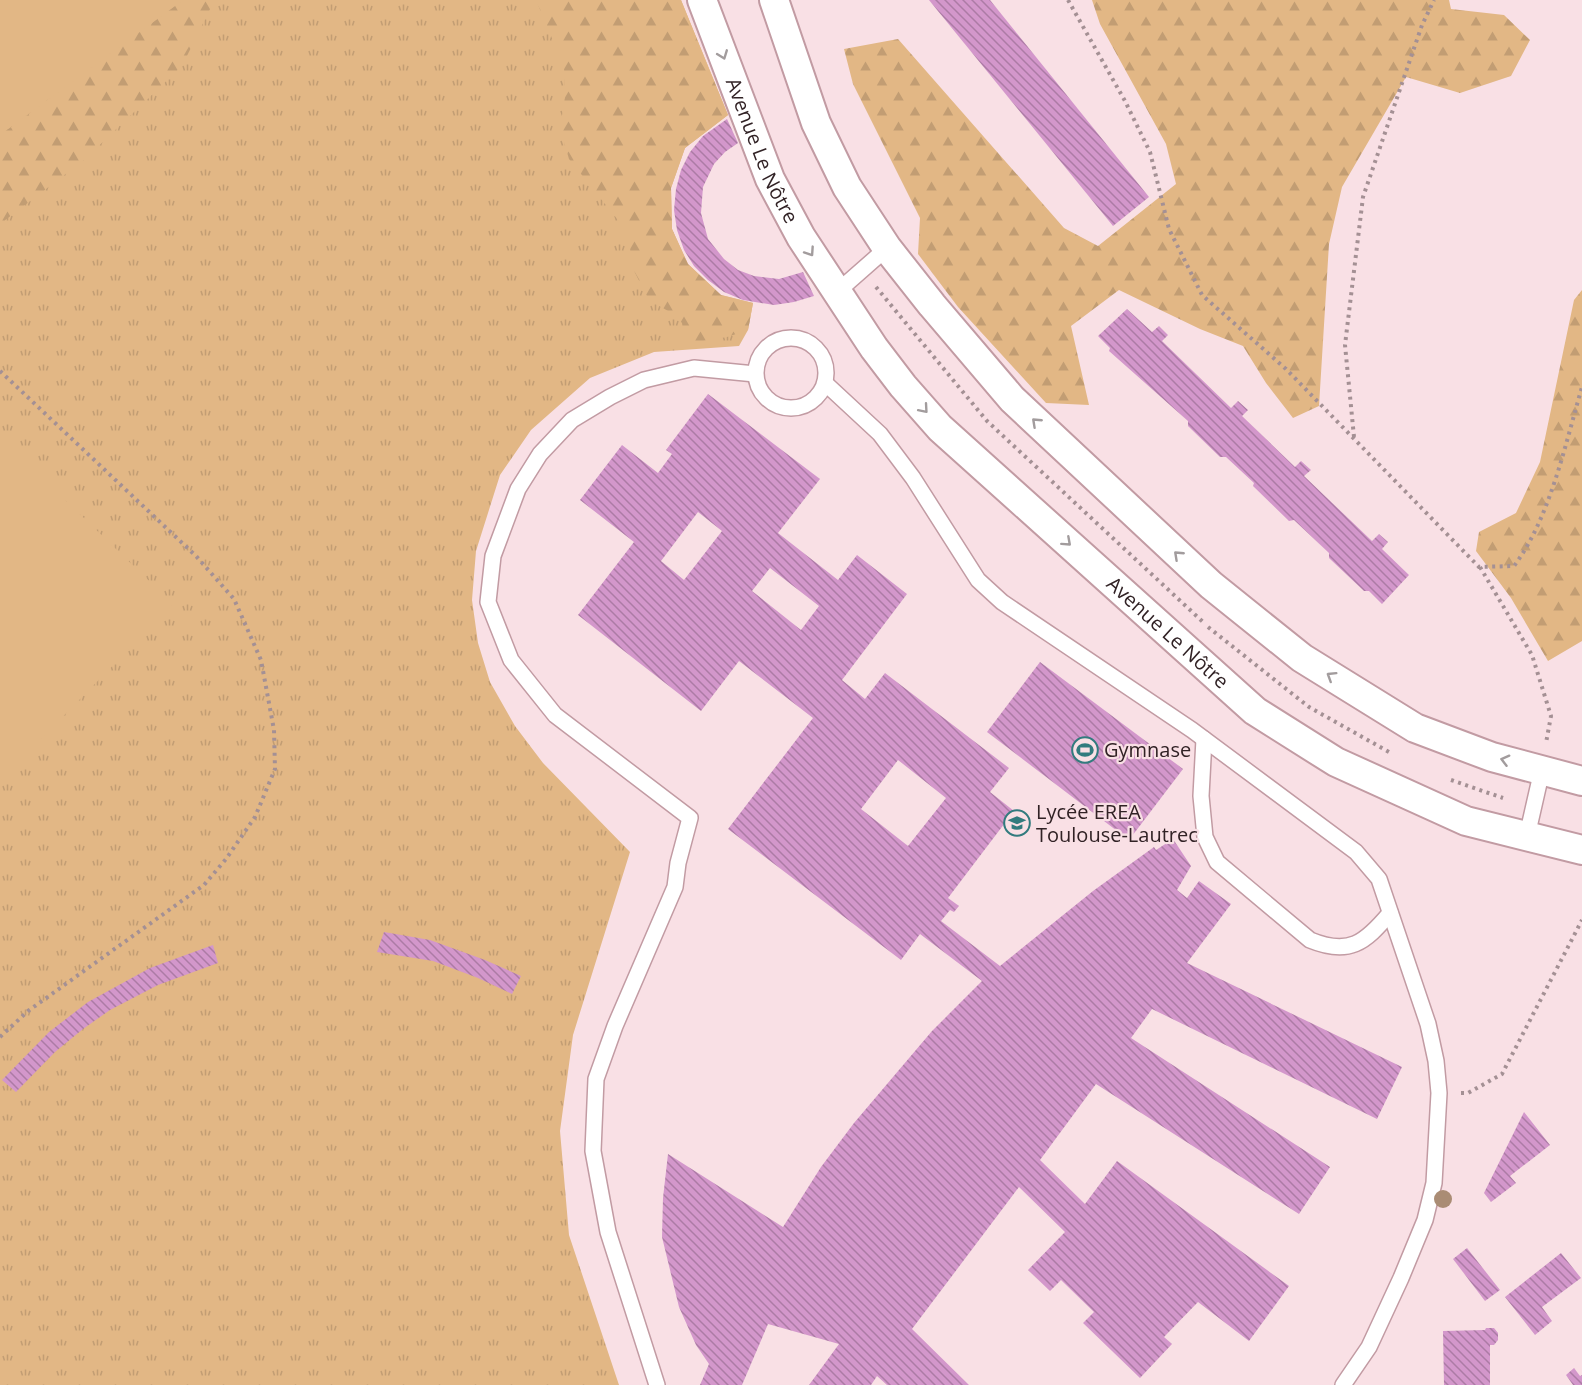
<svg xmlns="http://www.w3.org/2000/svg" width="1582" height="1385" viewBox="0 0 1582 1385" font-family="'Open Sans',sans-serif">
<style>
.grass{fill:url(#grass-tufts)}
.forest{fill:url(#forest-firs)}
.pitch{fill:#e2b785}
.building{fill:url(#building-back-hatch);fill-rule:evenodd}
.lines{fill:none;stroke-linecap:round;stroke-linejoin:round}
.lane-casing{stroke:#c29ba3;stroke-width:18}
.street-casing{stroke:#c29ba3;stroke-width:32}
.path{stroke:#a49094;stroke-width:4;stroke-dasharray:3 4.5;stroke-linecap:butt}
.lane{stroke:#fff;stroke-width:15}
.street{stroke:#fff;stroke-width:28}
.tree{fill:#aa8c74}
.oneway{stroke:#a29c9d}
.labels{text-anchor:middle;stroke-width:4.5;stroke-linejoin:round;paint-order:stroke}
.street-label{font-size:20px;fill:#312225;stroke:#f9e0e5}
.poi-label{font-size:20px;fill:#312225;stroke:#f9e0e5;text-anchor:start}
</style>
<defs>
<pattern id="grass-tufts" width="24" height="20" patternUnits="userSpaceOnUse" patternTransform="scale(1.5)"><rect width="24" height="20" fill="#e2b785"/><path d="M3 7l-1-3M5 7V3M7 7l1-3M15 17l-1-3M17 17v-4M19 17l1-3" fill="none" stroke="#c29d73"/></pattern>
<pattern id="forest-firs" width="22" height="20" patternUnits="userSpaceOnUse" patternTransform="scale(1.5)"><rect width="22" height="20" fill="#e2b785"/><path d="M5 1l3.5 6h-7zM16 11l3.5 6h-7z" fill="#c29d73"/></pattern>
<pattern id="building-back-hatch" width="6" height="6" patternUnits="userSpaceOnUse" patternTransform="scale(1.5)"><rect width="6" height="6" fill="#d397cb"/><path d="M-1 5l2 2M0 0l6 6M5-1l2 2" fill="none" stroke="#ac7ba5"/></pattern>
</defs>
<rect width="100%" height="100%" fill="#f9e0e5"/>
<!-- grass -->
<polygon class="grass" points="0,0 681,0 728,115 685,148 671,188 672,229 688,264 721,295 753,303 748,330 739,346 654,352 590,378 531,430 500,475 476,551 472,600 478,643 490,682 515,726 543,763 630,852 573,1035 560,1131 569,1235 619,1385 0,1385"/>
<!-- forest -->
<g class="forest">
<polygon points="183,0 211,0 212,5 182,66 84,160 0,224 0,135"/>
<polygon points="536,0 681,0 728,115 685,148 671,188 672,229 688,264 721,295 753,303 748,330 727,337 685,344 682,323 675,315 649,300 631,265 630,246 622,225 569,159 560,128 565,97 564,67"/>
<polygon points="1092,0 1449,0 1451,9 1504,15 1530,40 1511,76 1460,93 1406,77 1342,187 1329,244 1319,406 1293,418 1266,383 1243,346 1200,329 1119,290 1071,326 1089,405 1046,403 958,307 918,254 920,218 853,84 844,49 898,39 1064,228 1098,246 1176,184 1166,144 1100,24"/>
<polygon points="1582,290 1582,641 1548,661 1511,598 1476,551 1479,532 1516,513 1540,462 1574,300"/>
</g>
<!-- pitch -->
<g class="pitch">
<polygon points="0,0 183,0 0,135"/>
<polygon points="0,437 173,604 0,781"/>
</g>
<!-- building -->
<g class="building">
<polygon points="929,0 990,0 1149,197 1113,226"/>
<polygon points="727,119 738,143 725,152 714,164 703,187 701,213 708,239 724,259 738,270 754,276 779,279 803,272 814,296 794,302 774,305 743,300 724,292 708,280 694,266 684,250 677,230 674,210 676,189 681,170 690,152 703,136"/>
<polygon points="1127,309 1152,332 1159,326 1168,335 1162,341 1231,408 1238,401 1248,410 1242,416 1295,467 1301,461 1311,470 1304,476 1372,541 1379,534 1388,542 1382,549 1409,575 1382,604 1369,591 1364,591 1329,558 1329,553 1294,520 1289,521 1253,486 1254,483 1226,457 1220,457 1188,426 1188,421 1109,351 1110,348 1098,336"/>
<path d="M708 394 820 479 778 533 838 580 857 555 907 594 842 680 865 699 885 673 1009 768 990 792 1014 811 948 898 959 906 954 912 950 910 941 921 1000 966 1093 891 1154 847 1156 850 1173 839 1191 866 1177 890 1187 898 1199 881 1231 904 1187 963 1402 1067 1377 1119 1152 1009 1131 1038 1330 1167 1299 1214 1096 1084 1040 1160 1085 1204 1117 1161 1289 1286 1249 1341 1198 1302 1164 1337 1172 1344 1140 1378 1083 1323 1094 1312 1061 1280 1050 1291 1028 1270 1065 1232 1019 1187 912 1329 969 1385H887L877 1376 871 1385H809L839 1344 768 1324 742 1385H700L709 1364 696 1345 679 1307 662 1237 663 1198 668 1154 783 1227 821 1167 854 1123 932 1031 982 981 920 934 901 960 728 829 813 718 739 661 701 711 578 615 634 542 580 500 622 445 658 473 672 454 666 450ZM698 512 722 531 684 580 661 561ZM770 568 819 606 801 630 752 591ZM898 760 946 798 908 846 861 809Z"/>
<polygon points="1040,662 1183,769 1129,840 987,732"/>
<polygon points="384,932 430,940 485,960 521,976 512,994 478,978 433,961 377,952"/>
<polygon points="213,945 218,963 158,985 110,1010 83,1029 55,1052 16,1092 2,1080 49,1032 88,1002 150,968"/>
<polygon points="1524,1112 1550,1145 1510,1176 1516,1183 1491,1202 1484,1193"/>
<polygon points="1467,1248 1500,1290 1485,1301 1453,1259"/>
<polygon points="1561,1253 1581,1278 1542,1307 1552,1321 1535,1335 1505,1297"/>
<polygon points="1486,1328 1494,1328 1498,1333 1498,1340 1494,1345 1490,1345 1490,1385 1444,1385 1443,1331 1485,1330"/>
<polygon points="1574,1368 1580,1376 1582,1375 1582,1385 1573,1385 1566,1375"/>
</g>
<g class="lines">
<!-- lane casing -->
<g class="lane-casing">
<g id="lane">
<polyline points="837,292 887,248"/>
<circle cx="791" cy="373" r="35"/>
<polyline points="825,383 880,434 913,478 978,580 1002,602 1192,730 1356,852 1379,879 1428,1024 1436,1061 1439,1093 1434,1183 1425,1220 1401,1278 1369,1347 1343,1385"/>
<path d="M1204 739 1201 796 1205 837 1217 862 1310 940C1349 956 1365 943 1390 913"/>
<polyline points="1527,836 1542,770"/>
<polyline points="657,1385 608,1232 593,1151 596,1079 615,1026 675,887 678,863 690,818 555,715 511,660 488,602 493,556 518,489 540,454 572,420 610,397 644,380 694,368 755,374"/>
</g>
</g>
<!-- street casing -->
<g class="street-casing">
<g id="street">
<path id="s1" d="M702 0 770 179 801 237 874 348 903 386 940 428 1255 711 1336 762 1466 821 1582 850"/>
<polyline points="774,0 816,123 847,187 887,248 932,305 1012,399 1211,585 1302,658 1415,728 1492,757 1582,781"/>
</g>
</g>
<!-- path -->
<g class="path">
<path d="M1068 0 1125 101 1150 152 1169 229 1202 295 1286 369 1479 567 1514 566C1550 518 1565 445 1582 387"/>
<polyline points="876,287 987,421 1203,622"/>
<polyline points="0,371 196,556 234,599 261,660 274,730 275,769 255,817 226,859 204,885 28,1011 0,1037"/>
<polyline points="1354,437 1345,345 1363,197 1422,25 1434,0"/>
<polyline points="1480,567 1532,655 1551,716 1546,743"/>
<polyline points="1208,627 1309,707 1389,752"/>
<polyline points="1451,780 1503,798"/>
<polyline points="1461,1093 1468,1093 1502,1074 1582,920"/>
</g>
<!-- lane -->
<use href="#lane" class="lane"/>
<!-- street -->
<use href="#street" class="street"/>
</g>
<!-- trees -->
<circle class="tree" cx="1443" cy="1199" r="9"/>
<!-- one-way arrows -->
<defs><path id="oneway-chevron" d="M-2-3.5L2.5 0L-2 3.5" fill="none" stroke-width="1.6" stroke-linecap="round" stroke-linejoin="round" transform="scale(1.5)"/></defs>
<g class="oneway">
<use href="#oneway-chevron" transform="translate(723 55) rotate(69)"/>
<use href="#oneway-chevron" transform="translate(810 252) rotate(56)"/>
<use href="#oneway-chevron" transform="translate(924 409) rotate(49)"/>
<use href="#oneway-chevron" transform="translate(1036 422) rotate(-137)"/>
<use href="#oneway-chevron" transform="translate(1067 542) rotate(42)"/>
<use href="#oneway-chevron" transform="translate(1178 555) rotate(-137)"/>
<use href="#oneway-chevron" transform="translate(1331 676) rotate(-148)"/>
<use href="#oneway-chevron" transform="translate(1505 760) rotate(-165)"/>
</g>
<!-- icons -->
<defs>
<g id="stadium-ring" transform="scale(1.35)"><circle r="9.5" fill="#f9e0e5" stroke="#327b7e" stroke-width="1.5"/><path d="M0-5a6.5 5 0 1 0 0 10a6.5 5 0 1 0 0-10ZM-3.5-1.8h7v3.6h-7Z" fill="#327b7e"/></g>
<g id="school-ring" transform="scale(1.35)"><circle r="9.5" fill="#f9e0e5" stroke="#327b7e" stroke-width="1.5"/><path d="M0-5L7-2L0 1L-7-2ZM-4 1L0 2.5L4 1V4Q0 6-4 4Z" fill="#327b7e"/></g>
</defs>
<g fill-rule="evenodd">
<use href="#stadium-ring" x="1085" y="750"/>
<use href="#school-ring" x="1017" y="823"/>
</g>
<g class="labels">
<!-- street labels -->
<g class="street-label">
<text dy="7" stroke="none"><textPath href="#s1" startOffset="162">Avenue Le Nôtre</textPath></text>
<text dy="7" stroke="none"><textPath href="#s1" startOffset="800">Avenue Le Nôtre</textPath></text>
</g>
<!-- poi labels -->
<g class="poi-label">
<text x="1104" y="757">Gymnase</text>
<text x="1036" y="819">Lycée EREA<tspan x="1036" dy="23">Toulouse-Lautrec</tspan></text>
</g>
</g>
</svg>
